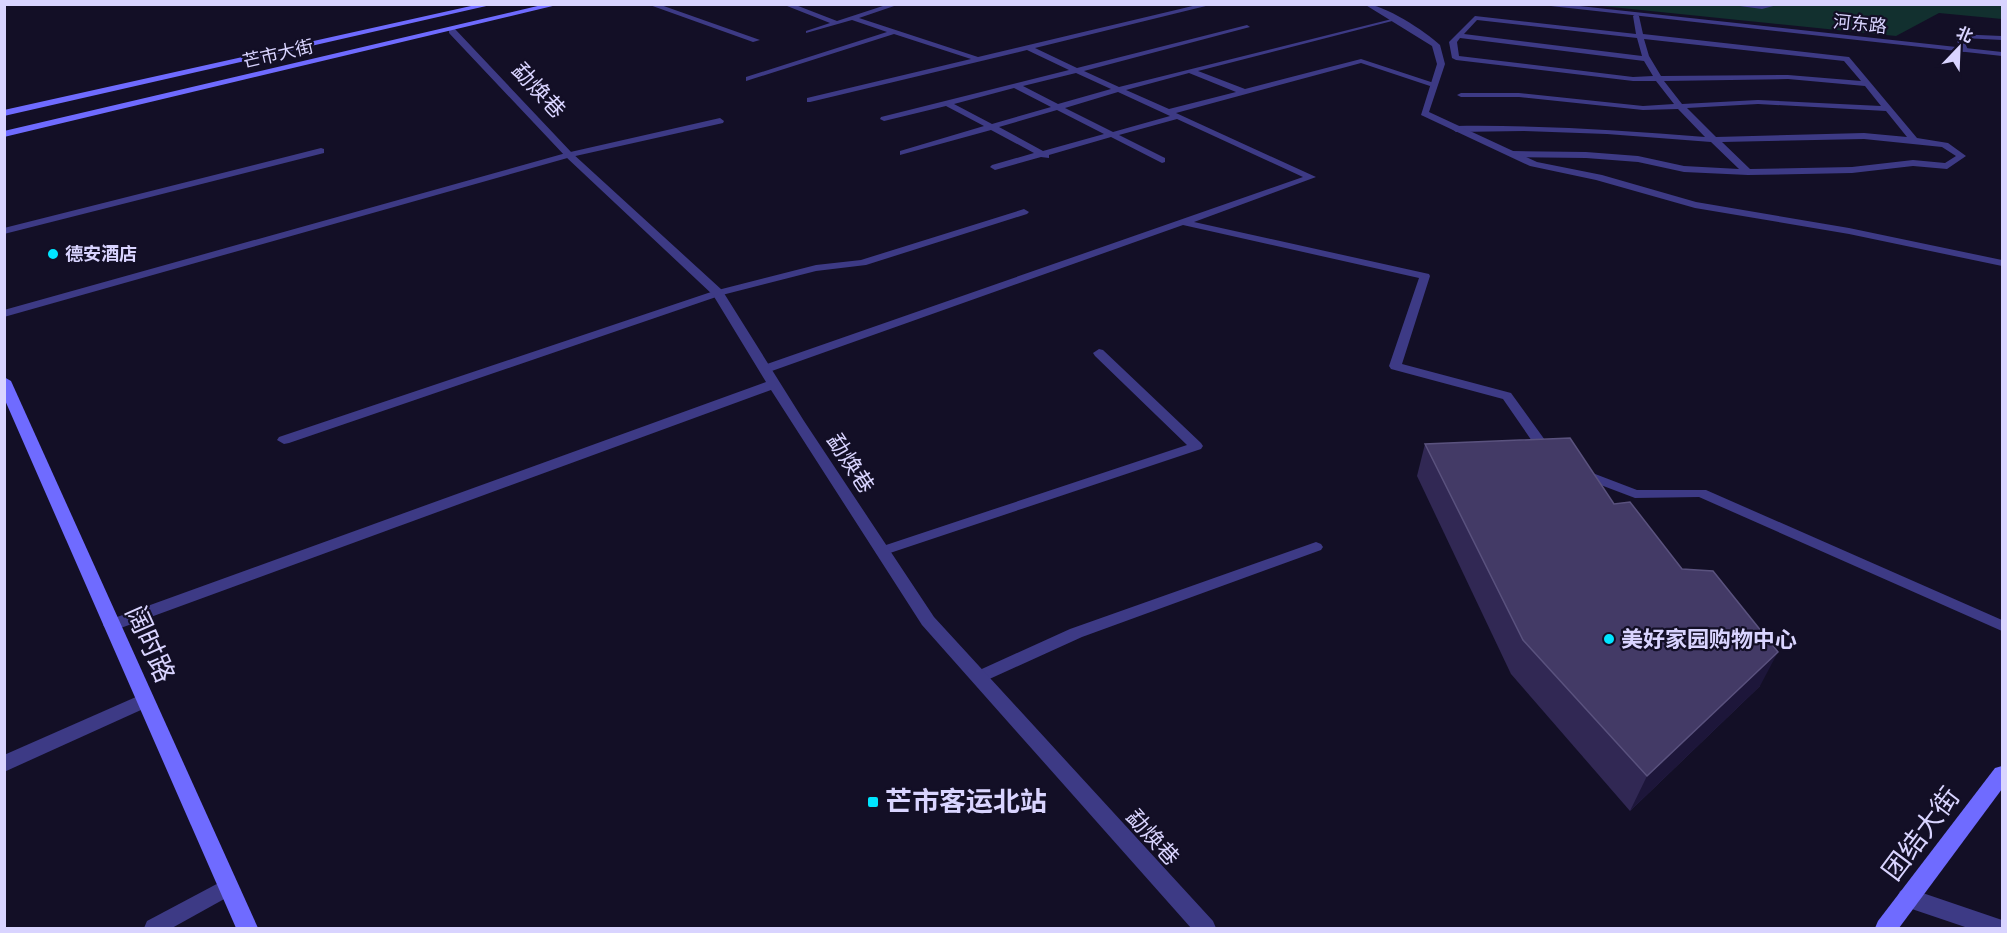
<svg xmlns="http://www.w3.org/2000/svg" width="2007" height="933" viewBox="0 0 2007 933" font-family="'Sofia Sans Condensed','Noto Sans SC',sans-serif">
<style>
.green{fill:#12302f}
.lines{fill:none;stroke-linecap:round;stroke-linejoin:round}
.service{fill:#3d3a85;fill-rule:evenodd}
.minor{fill:#3d3a85;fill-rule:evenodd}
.tertiary{fill:#3d3a85;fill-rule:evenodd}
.secondary{fill:#6f6bff;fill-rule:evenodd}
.wall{fill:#312854}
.shaded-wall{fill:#1d163a}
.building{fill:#433a66;stroke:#5a527e;stroke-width:1.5}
.poi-dot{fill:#00e5ff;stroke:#130f26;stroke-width:2}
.labels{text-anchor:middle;stroke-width:4.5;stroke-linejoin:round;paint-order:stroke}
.far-street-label{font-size:18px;fill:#d9d4ff;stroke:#130f26}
.far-poi-label{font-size:18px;font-weight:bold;fill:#d9d4ff;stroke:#130f26;text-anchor:start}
.street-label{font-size:22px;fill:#d9d4ff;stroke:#130f26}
.poi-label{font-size:22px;font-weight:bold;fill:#d9d4ff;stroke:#130f26;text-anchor:start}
.near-street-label{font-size:27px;fill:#d9d4ff;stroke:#130f26}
.near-poi-label{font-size:27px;font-weight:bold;fill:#d9d4ff;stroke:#130f26;text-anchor:start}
</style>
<rect width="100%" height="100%" fill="#130f26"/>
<!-- green -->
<polygon class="green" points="2002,4 2002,19 1939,13 1896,36 1592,5"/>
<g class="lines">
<!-- service -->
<g class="service">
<polygon points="647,4 658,4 760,40 753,42"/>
<path d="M782 4H793L837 21 889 4H900L859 18 978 57 1201 4H1214L1035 48 1077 68 1247 25 1250 27 1084 71 1119 87 1396 18V20L1198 71 1245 89 1361 59 1437 84 1430 86 1361 63 1176 113 1316 177 1194 222 1429 274 1430 276 1402 364 1511 393 1555 454 1553 457H1543L1503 399 1391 369 1389 366 1419 278 1183 225 769 372H761L759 369 761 366 1303 177 1177 119 1119 135 1165 158V162L1162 163 1111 137 1049 155V158L1041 157 995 170 990 167 992 165 1034 153 991 130 900 155V151L984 126 946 106 884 121 880 119 881 117 1069 70 1027 50 810 102H807V98L971 59 894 34 746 81V77L887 32 852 20 806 33V31L830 23ZM1076 73 1111 89 1058 104 1023 86ZM1189 73 1236 92 1169 109 1126 90ZM1014 88 1051 107 992 124 954 104ZM1118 92 1170 116 1113 132 1065 108ZM1057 110 1104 134 1043 151 999 127Z"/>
<polygon points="1725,4 1781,4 1762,9"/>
<path d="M1636 14 1639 16 1643 34 1849 57 1917 138 1948 143 1966 156 1947 169 1913 166 1852 173 1748 175 1684 172 1638 162 1586 158 1512 157 1508 154 1512 151 1586 152 1638 156 1684 166 1739 169 1711 142 1607 134 1524 131 1456 132 1452 129 1456 126C1540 125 1622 130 1705 137L1678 109 1643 110 1519 97H1461L1457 95 1461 93H1519L1643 106 1674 104 1656 81H1633L1456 60 1452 58 1449 42 1475 16 1636 34 1633 16ZM1477 20 1637 38 1642 56 1464 34ZM1460 38 1644 61 1653 76 1633 77 1459 56 1457 42ZM1644 39 1844 61 1861 81 1788 75 1661 76 1649 56ZM1788 79 1865 86 1881 106 1758 100 1682 104 1664 81ZM1758 104 1886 111 1907 137 1864 133 1716 137 1687 108ZM1864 139 1942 147 1956 156 1945 163 1913 160 1852 167 1750 169 1722 142Z"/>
<polygon points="1955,34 2002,36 2002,40 1963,38 1968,50 1964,52 1960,50"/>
<polygon points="720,118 724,121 723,123 571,157 4,317 4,310 566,153"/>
<polygon points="321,148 324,149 324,153 4,234 4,228"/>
<polygon points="1024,209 1029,212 1027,214 866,265 816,271 722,295 289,443 284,444 277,440 279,437 714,291 816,265 861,260"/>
<polygon points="1099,349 1103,350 1201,443 1203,446 1201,449 887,554 877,554 875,551 877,548 1187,445 1095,356 1093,353"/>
<polygon points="1582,469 1637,490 1706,490 2002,620 2002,631 1699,497 1635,498 1577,476 1575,473"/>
<polygon points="1316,542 1321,544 1323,547 1321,550 1082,637 985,681 979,683 973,681 971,677 973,673 1070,629"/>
<polygon points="228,878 235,881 238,887 235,893 172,928 144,928 147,921"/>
</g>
<!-- minor -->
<g class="minor">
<path d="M1364 4C1384 4 1425 31 1440 45L1445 64 1429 112 1537 162 1602 175 1696 202 1849 228 2002 260V266L1849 234 1695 208 1596 180 1530 166 1421 115 1437 64 1432 46Z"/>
<polygon points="449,29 455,29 572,153 722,290 804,421 934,617 1213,921 1216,928 1191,928 922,625 771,390 118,629 106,629 103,625 106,621 766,382 713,295 566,157 449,33"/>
<polygon points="145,693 152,695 154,700 152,705 4,772 4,755"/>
<polygon points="1908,888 2002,920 2002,928 1968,928 1900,905 1897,898 1900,891"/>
</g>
<!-- tertiary -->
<polygon class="tertiary" points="1533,4 1561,4 2002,52 2002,56"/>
<!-- secondary -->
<g class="secondary">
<polygon points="480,4 495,4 4,116 4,110"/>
<polygon points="546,4 561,4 4,137 4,131"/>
<polygon points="4,377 11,381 258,928 236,928 4,398"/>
<polygon points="2002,766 2002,789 1899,928 1875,928 1878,921 1995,768"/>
</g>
</g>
<!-- wall -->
<polygon class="wall" points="1425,444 1614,504 1760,686 1630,811 1511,674 1417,476"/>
<!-- shaded-wall -->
<polygon class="shaded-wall" points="1778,652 1760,686 1630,811 1647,776"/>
<!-- building -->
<polygon class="building" points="1570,438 1614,504 1630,502 1682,569 1713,571 1778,652 1647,776 1523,640 1425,444"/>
<!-- markers -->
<g class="poi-dot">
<circle cx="53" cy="254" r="6"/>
<circle cx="1609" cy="639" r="6"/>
<rect x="867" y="796" width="12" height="12" rx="3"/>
</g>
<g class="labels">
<!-- far-street labels -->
<g class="far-street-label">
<text transform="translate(1860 24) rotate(6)" y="6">河东路</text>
<text transform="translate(278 54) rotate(-13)" y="6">芒市大街</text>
</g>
<!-- far-poi labels -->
<g class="far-poi-label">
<text x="65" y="260">德安酒店</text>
</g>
<!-- street labels -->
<g class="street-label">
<text transform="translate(539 90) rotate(47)" y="8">勐焕巷</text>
<text transform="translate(851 463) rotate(57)" y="8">勐焕巷</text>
<text transform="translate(1153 837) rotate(48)" y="8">勐焕巷</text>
</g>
<!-- poi labels -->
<g class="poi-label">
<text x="1621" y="647">美好家园购物中心</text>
</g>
<!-- near-street labels -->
<g class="near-street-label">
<text transform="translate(150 644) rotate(66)" y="9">阔时路</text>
<text transform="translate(1921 834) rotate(-53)" y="9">团结大街</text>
</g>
<!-- near-poi labels -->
<g class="near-poi-label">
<text x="885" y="811">芒市客运北站</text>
</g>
</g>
<!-- border -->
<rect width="2007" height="933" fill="none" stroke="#d9d4ff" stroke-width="12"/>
<!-- north arrow -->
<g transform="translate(1959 48) rotate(23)" stroke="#130f26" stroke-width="4.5" paint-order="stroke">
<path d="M0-4.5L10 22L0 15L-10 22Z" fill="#d9d4ff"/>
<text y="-9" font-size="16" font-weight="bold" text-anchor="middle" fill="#d9d4ff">北</text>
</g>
</svg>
